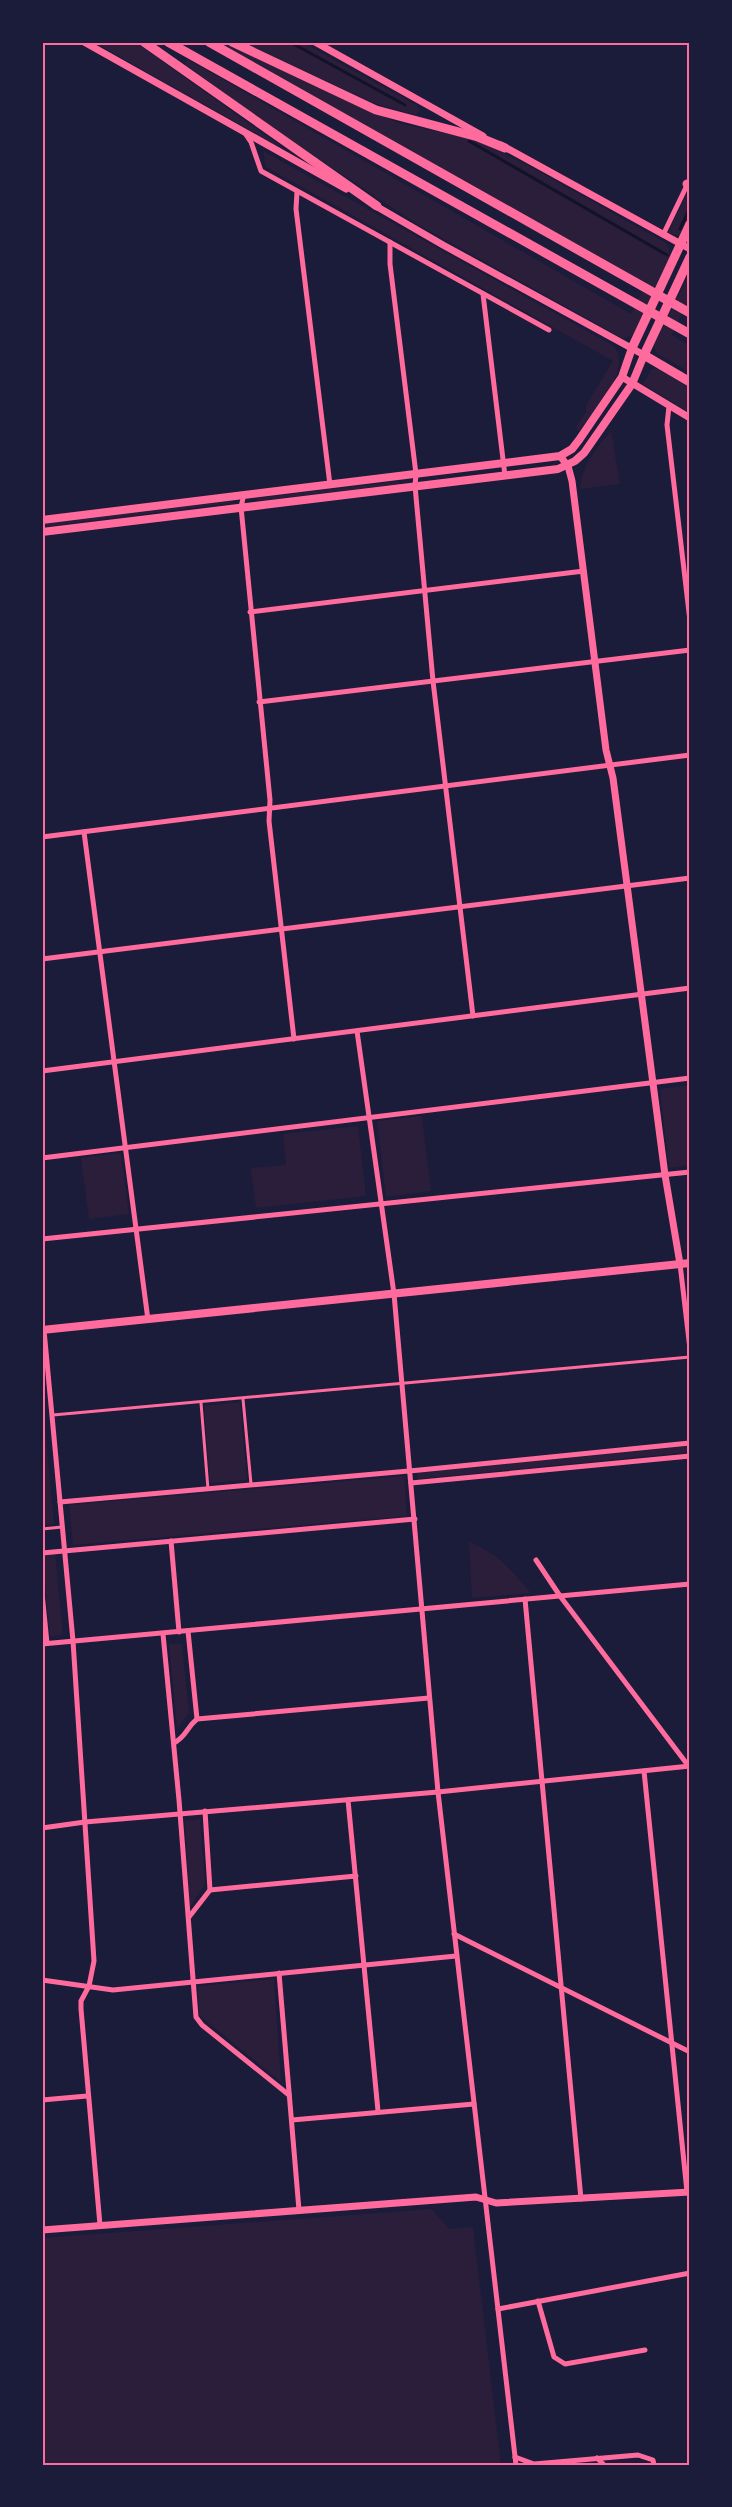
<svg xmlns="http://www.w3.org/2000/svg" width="732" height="2507" viewBox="0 0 732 2507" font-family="Lora,serif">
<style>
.green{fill:#2a1e3b}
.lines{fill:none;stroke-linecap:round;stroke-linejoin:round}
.stream{stroke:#12122b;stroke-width:3}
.service{stroke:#ff6b9d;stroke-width:3}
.minor{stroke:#ff6b9d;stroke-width:5}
.tertiary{stroke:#ff6b9d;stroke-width:7}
.secondary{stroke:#ff6b9d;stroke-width:8}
.primary{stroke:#ff6b9d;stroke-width:9}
.trunk{stroke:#ff6b9d;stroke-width:9}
.neatline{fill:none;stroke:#ff6b9d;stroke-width:2}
</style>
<rect width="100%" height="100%" fill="#1b1b3a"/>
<!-- green -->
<g class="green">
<polygon points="94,42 135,42 289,152"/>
<polygon points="213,42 224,42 398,123 471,139 487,145 529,166 666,243 669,248 669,259 633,336 622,338 417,224 269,126 185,64 187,59 631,314 646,283"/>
<polygon points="243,42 302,42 416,105 420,109 416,115 376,104"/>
<path d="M263 151 614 346C633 371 594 411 579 431L576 427 586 412V405L613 361 266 167Z"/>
<polygon points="688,191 690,191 690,221 681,236 668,233"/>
<polygon points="690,272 690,306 686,305 672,335 690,346 690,372 656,353 654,345"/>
<polygon points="652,369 661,369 690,388 690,413 643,384"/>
<path d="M611 431 620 484 580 489C582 465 596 448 611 431Z"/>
<polygon points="399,481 400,484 257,501 257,498"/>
<polygon points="231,501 231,503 42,527 42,524"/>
<polygon points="690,1085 690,1165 669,1168 660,1089"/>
<polygon points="422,1116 431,1191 386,1197 377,1121"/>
<polygon points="358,1126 366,1196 256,1208 251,1168 286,1165 283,1134"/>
<polygon points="121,1153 129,1214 89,1219 81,1158"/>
<polygon points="42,1395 54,1524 42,1525"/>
<polygon points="240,1402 247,1480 210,1483 204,1406"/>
<polygon points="690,1446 690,1452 418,1479 417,1473"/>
<polygon points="404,1476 407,1516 73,1545 69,1505"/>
<path d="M469 1542C497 1552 512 1571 531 1593L472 1598Z"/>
<polygon points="55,1553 63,1635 50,1636 42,1554"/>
<polygon points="169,1644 182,1644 189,1713 177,1728"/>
<polygon points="200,1819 205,1884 190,1907 185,1821"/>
<polygon points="274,1979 281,2082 199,2015 198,1986"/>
<polygon points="432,2209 449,2229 473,2227 501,2465 42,2465 42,2238"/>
</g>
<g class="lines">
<!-- stream -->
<g class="stream">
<polyline points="290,42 405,105"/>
<polyline points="469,141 667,255"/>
<polyline points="680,229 690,208"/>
</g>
<!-- service -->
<g class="service">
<polyline points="243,1399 251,1484"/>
<polyline points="201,1403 208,1489"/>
<polyline points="53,1415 690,1357"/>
<polyline points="42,1529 62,1527"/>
</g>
<!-- minor -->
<g class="minor">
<polyline points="245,133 251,142 261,171 549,330"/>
<polyline points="297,192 296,209 330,485"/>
<polyline points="663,235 690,179"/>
<polyline points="390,242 390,264 416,474 415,486 433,681 473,1016"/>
<polyline points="483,294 505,476"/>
<polyline points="669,406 667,425 690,621"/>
<polyline points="244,494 241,507 270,800 269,821 294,1039"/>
<polyline points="250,612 584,571"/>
<polyline points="259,702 690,650"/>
<polyline points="84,832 148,1320"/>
<polyline points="42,837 690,755"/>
<polyline points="42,959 690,878"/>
<polyline points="357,1031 394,1294 438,1792 516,2465"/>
<polyline points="42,1071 690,988"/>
<polyline points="42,1158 690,1078"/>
<polyline points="42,1239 690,1172"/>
<polyline points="680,1264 690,1349"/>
<polyline points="44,1330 73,1641 94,1961 89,1986 81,2001 81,2009 100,2225"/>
<polyline points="411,1483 690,1456"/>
<polyline points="60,1502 420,1470 690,1443"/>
<polyline points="171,1541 179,1632"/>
<polyline points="42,1553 415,1519"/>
<polyline points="536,1560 560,1596 690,1768"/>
<polyline points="42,1593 47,1643"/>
<polyline points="525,1599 581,2199"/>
<polyline points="163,1634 179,1800 196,2017 202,2025 289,2095"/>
<polyline points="42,1644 690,1584"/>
<polyline points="197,1719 429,1698"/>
<path d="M174 1743C187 1736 186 1728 197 1719L188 1631"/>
<polyline points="644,1771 687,2192"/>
<polyline points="348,1800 378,2111"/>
<polyline points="42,1828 85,1822 438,1792 690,1766"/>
<polyline points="210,1890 356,1876"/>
<polyline points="189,1917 210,1890 205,1811"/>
<polyline points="454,1934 690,2052"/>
<polyline points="279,1973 299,2210"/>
<polyline points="42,1980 113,1990 456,1956"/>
<polyline points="42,2100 87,2096"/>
<polyline points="292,2120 474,2104"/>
<polyline points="538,2301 554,2357 565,2364 645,2350"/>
<polyline points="498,2309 690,2273"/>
<polyline points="515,2457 534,2464 638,2455 653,2460 654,2465"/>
<polyline points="597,2458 604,2465"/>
</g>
<!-- tertiary -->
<g class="tertiary">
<polyline points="84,42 346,189"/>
<polyline points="315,42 483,136"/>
<polyline points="501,145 690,249"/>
<polyline points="374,205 443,245 644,355"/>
<polyline points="622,377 690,418"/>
<polyline points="560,456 568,466 572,481 606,750 613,778 665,1175 680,1264"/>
<polyline points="42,2230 476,2197 496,2203 690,2192"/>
</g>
<!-- secondary -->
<g class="secondary">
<polyline points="42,520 560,456 572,449 579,440 622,377 632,348"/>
<polyline points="42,532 558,469 575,461 584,453 632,384 644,355"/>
<polyline points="42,1330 690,1263"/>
</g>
<!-- primary -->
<g class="primary">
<polyline points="687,184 690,185"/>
<polyline points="632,348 690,224"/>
<polyline points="644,355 690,257"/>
</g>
<!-- trunk -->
<g class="trunk">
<polyline points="144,42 377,206"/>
<polyline points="168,42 690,334"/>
<polyline points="209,42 690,313"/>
<polyline points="232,42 376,110 478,137 505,148"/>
<polyline points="644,355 690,382"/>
</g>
</g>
<!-- border -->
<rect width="732" height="2507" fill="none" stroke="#1b1b3a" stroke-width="87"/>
<rect x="44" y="44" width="644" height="2420" class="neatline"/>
</svg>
